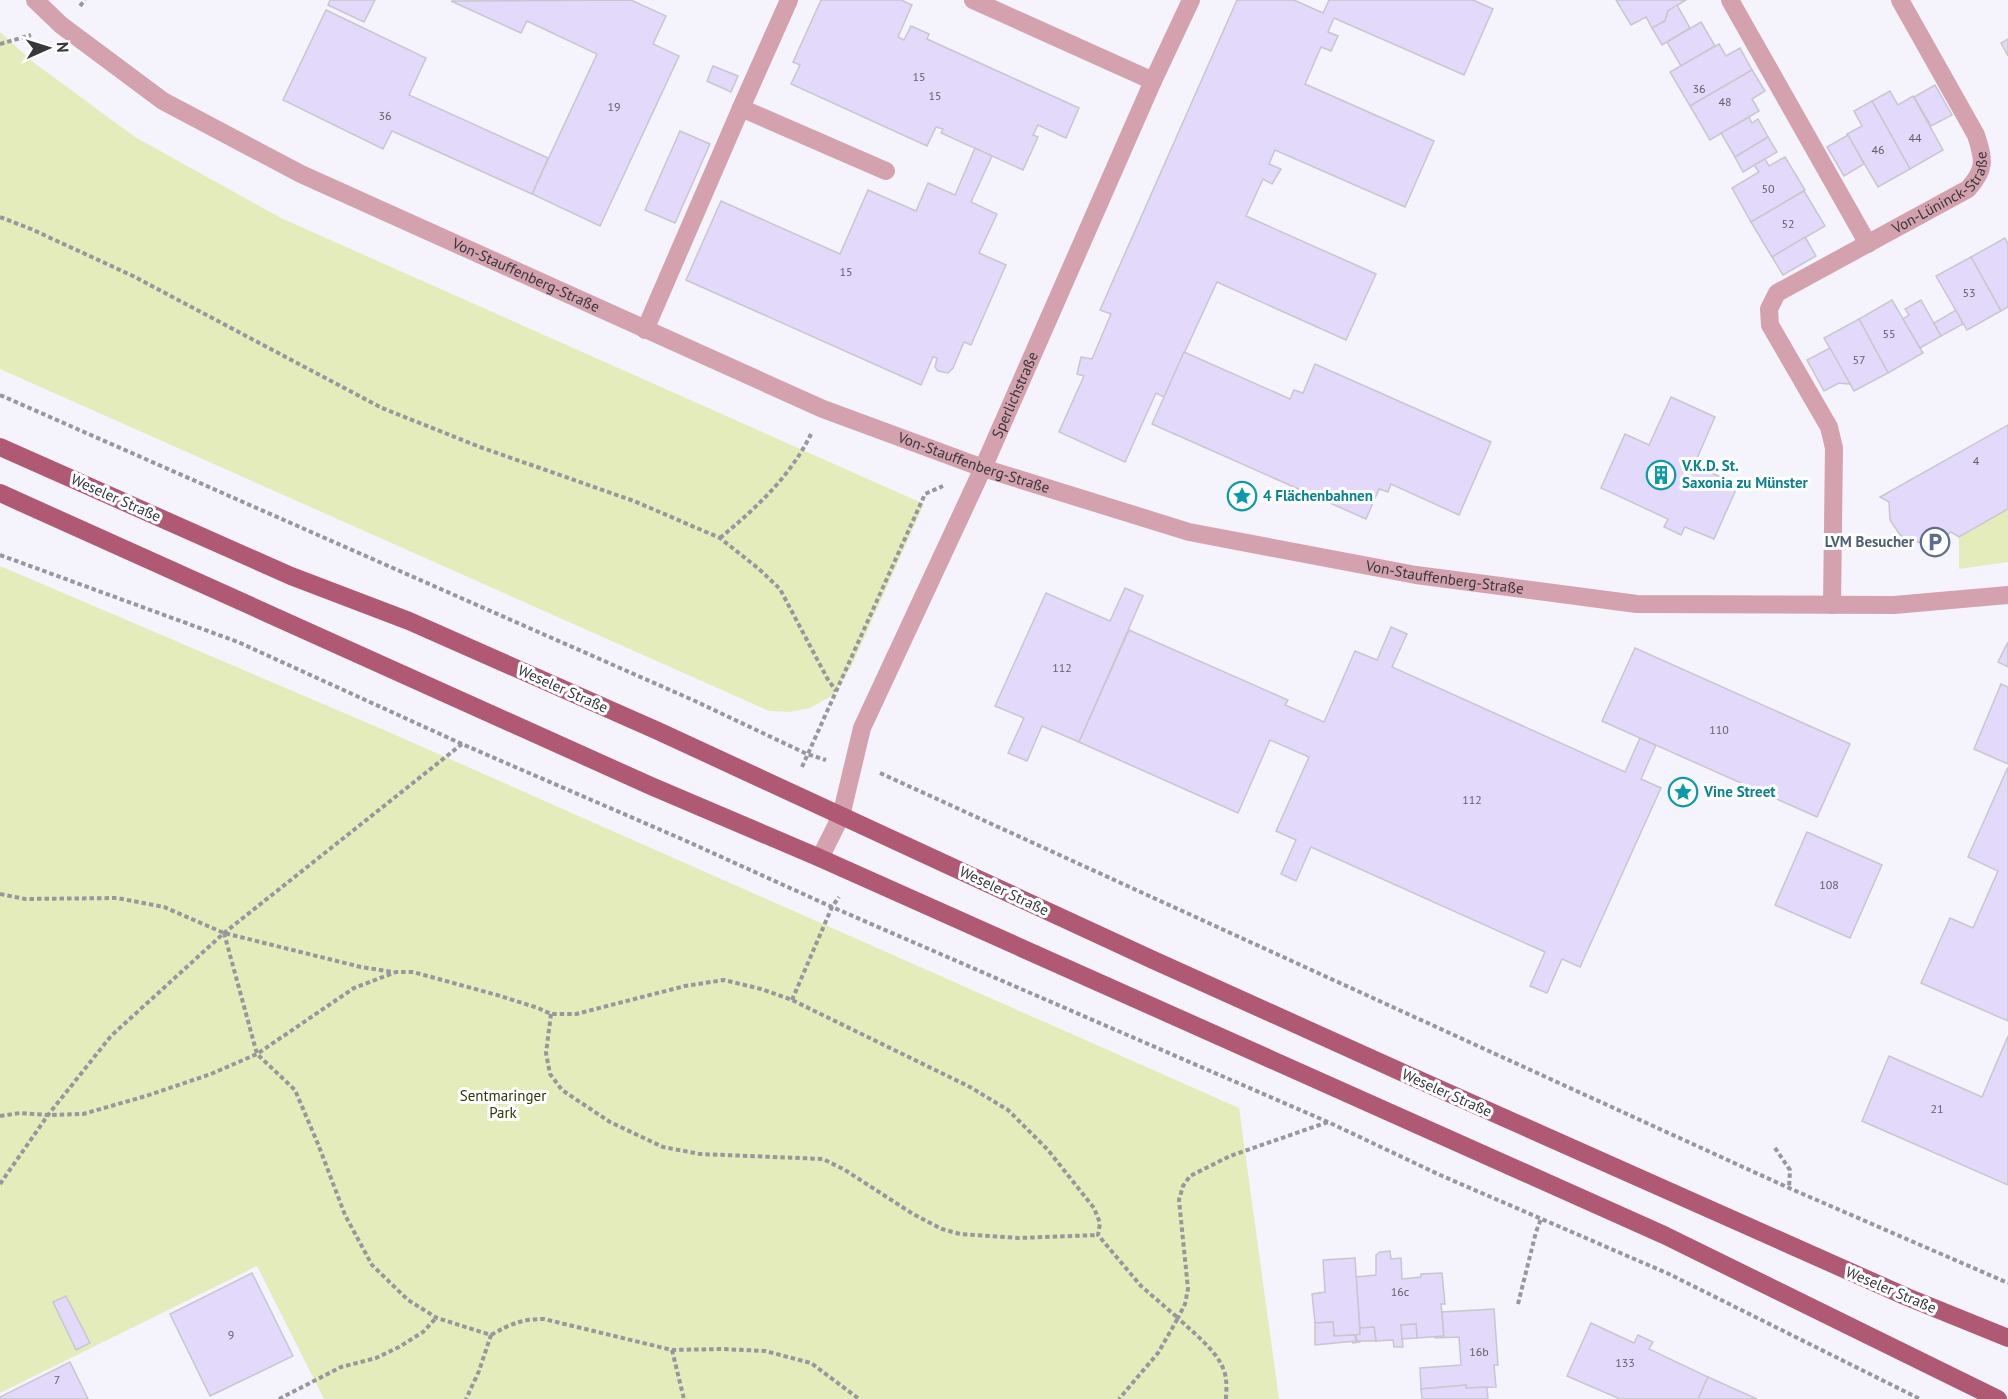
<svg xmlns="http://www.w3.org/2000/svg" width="2008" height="1399" viewBox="0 0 2008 1399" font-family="'PT Sans',sans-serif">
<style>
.green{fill:#e5ecbb}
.building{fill:#e3d9fa;stroke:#c9c6cf;stroke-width:1.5}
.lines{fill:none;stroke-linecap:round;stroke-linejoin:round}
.path{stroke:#98979d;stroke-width:4;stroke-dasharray:4.5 3;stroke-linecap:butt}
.minor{stroke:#d4a1af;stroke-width:18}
.major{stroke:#b05975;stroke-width:18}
.labels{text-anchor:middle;stroke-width:6;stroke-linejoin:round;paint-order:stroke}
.number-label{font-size:12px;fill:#63606b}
.street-label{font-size:15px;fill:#38373b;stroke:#fff}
.culture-label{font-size:15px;font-weight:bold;fill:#0d838f;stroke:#fff;text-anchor:start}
.service-label{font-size:15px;font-weight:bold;fill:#4e5e75;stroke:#fff;text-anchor:end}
.park-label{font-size:15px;fill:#313608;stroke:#fff}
</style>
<rect width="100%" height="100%" fill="#f5f3fb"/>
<!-- green -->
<g class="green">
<polygon points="0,32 33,62 135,137 281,218 924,504 852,665 833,695 810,708 789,712 769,711 0,369"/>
<polygon points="2008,509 2008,562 1959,569 1959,537"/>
<polygon points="0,566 391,733 1239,1108 1279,1399 324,1399 257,1266 0,1393"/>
</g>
<!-- building -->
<g class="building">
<polygon points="330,0 375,0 364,22 328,5"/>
<polygon points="631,0 666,16 653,44 679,56 600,226 532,194 597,54 527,21 521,33 451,1"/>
<polygon points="821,0 901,0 912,5 898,37 904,40 911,26 929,34 927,39 1079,108 1066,138 1038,125 1033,135 1038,137 1023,170 941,133 943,129 936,127 927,146 791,84 800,65 793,62"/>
<polygon points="1237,0 1294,0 1323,13 1329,0 1473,0 1493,9 1464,75 1334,18 1328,32 1338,36 1331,51 1321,47 1305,84 1434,141 1405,207 1275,150 1269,164 1281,169 1272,184 1263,179 1246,216 1376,274 1346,340 1217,282 1164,397 1156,393 1125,462 1059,432 1084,376 1077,374 1081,357 1092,359 1111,314 1100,310"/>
<polygon points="1616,0 1686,0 1668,11 1665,21 1652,28 1646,17 1631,25"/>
<polygon points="1677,5 1690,28 1662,45 1652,28 1665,21 1668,11"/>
<polygon points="326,10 426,58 409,95 548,158 532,194 392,131 383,149 283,100"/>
<polygon points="1701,22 1715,46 1681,66 1667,42"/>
<polygon points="2008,39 2008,56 2001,43"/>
<polygon points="1719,44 1726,56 1740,48 1752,70 1690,106 1670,72"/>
<polygon points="713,66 738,76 731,92 707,81"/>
<polygon points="1752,70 1765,91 1752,99 1759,111 1710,140 1690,106"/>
<polygon points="1935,85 1952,115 1931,126 1914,97"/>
<polygon points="1890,91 1898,105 1913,96 1943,150 1910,169 1872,101"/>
<polygon points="1872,101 1910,169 1878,187 1847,134 1862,126 1854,111"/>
<polygon points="1749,117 1752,123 1758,119 1768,137 1735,157 1721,133"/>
<polygon points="680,131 710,144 675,223 645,210"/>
<polygon points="1848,135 1864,164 1844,176 1827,147"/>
<polygon points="1768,137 1777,152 1743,172 1735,157"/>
<polygon points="975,148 992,156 971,202 997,214 979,253 1006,265 971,345 964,342 953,368 948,373 938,371 935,367 937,358 933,357 921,385 686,280 721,201 840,254 868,190 916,211 928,183 955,195"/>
<polygon points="1785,157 1805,190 1751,222 1732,188 1759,172 1754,165 1765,159 1769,166"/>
<polygon points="1804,191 1825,226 1772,257 1751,222"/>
<polygon points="1805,237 1816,256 1783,275 1772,257"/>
<polygon points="2005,238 2008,244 2008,307 2001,311 1971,257"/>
<polygon points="1971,257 2001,311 1967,330 1936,276"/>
<polygon points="1892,300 1923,353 1888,373 1859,319"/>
<polygon points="1921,300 1941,336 1920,348 1903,319 1909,315 1905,309"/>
<polygon points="1956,310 1963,324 1941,336 1934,323"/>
<polygon points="1859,319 1888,373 1854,391 1824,338"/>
<polygon points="1830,348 1850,384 1839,383 1824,391 1807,360"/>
<polygon points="1184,352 1290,399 1294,390 1303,393 1315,364 1491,442 1459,515 1391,484 1388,492 1379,489 1366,519 1152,424"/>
<polygon points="1671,397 1715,417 1694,465 1738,485 1714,539 1685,527 1681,535 1664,527 1668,519 1601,488 1625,434 1649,445"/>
<polygon points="2008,425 2008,509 1959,537 1951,532 1943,538 1926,544 1908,540 1900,535 1890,520 1889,502 1880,497"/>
<polygon points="1125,588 1143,596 1079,742 1042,726 1027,761 1008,753 1024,718 995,706 1046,593 1110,621"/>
<polygon points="1391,627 1407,634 1392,667 1625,772 1640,738 1656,745 1641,779 1661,788 1580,967 1562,959 1547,993 1530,986 1545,952 1311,847 1296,881 1281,874 1296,840 1276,831 1309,757 1270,740 1238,813 1079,742 1129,630 1288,700 1285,705 1324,722 1355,651 1377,660"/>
<polygon points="2008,642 2008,667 1998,662"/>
<polygon points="1635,648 1850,744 1817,817 1602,721"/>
<polygon points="2001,684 2008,687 2008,764 1974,749"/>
<polygon points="2008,767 2008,1021 1921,983 1950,918 1973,928 1998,871 1968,857"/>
<polygon points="1807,832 1882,865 1850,938 1775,905"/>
<polygon points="2008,1036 2008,1185 1862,1121 1889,1056 1982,1097"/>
<polygon points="1390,1251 1391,1259 1401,1258 1402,1279 1421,1277 1421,1274 1442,1273 1445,1304 1441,1304 1444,1336 1417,1338 1416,1324 1401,1325 1403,1347 1394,1347 1393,1340 1376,1341 1374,1327 1360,1328 1356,1277 1376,1275 1376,1255 1380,1252"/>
<polygon points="1355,1258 1360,1334 1356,1335 1357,1341 1360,1341 1360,1342 1352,1343 1356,1341 1355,1335 1334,1336 1333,1322 1315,1323 1312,1294 1325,1292 1323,1260"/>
<polygon points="252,1273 293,1356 210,1396 170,1314"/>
<polygon points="66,1296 90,1343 76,1350 53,1302"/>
<polygon points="1494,1309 1498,1365 1494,1365 1496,1387 1466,1388 1466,1385 1421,1389 1420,1368 1461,1365 1459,1337 1435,1338 1435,1337 1444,1336 1442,1312"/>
<polygon points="1333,1322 1334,1336 1355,1335 1356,1341 1315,1345 1315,1323"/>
<polygon points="1591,1323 1634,1343 1638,1335 1653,1342 1649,1349 1708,1377 1698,1399 1620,1399 1567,1376"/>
<polygon points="1416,1324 1417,1338 1402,1339 1401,1325"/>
<polygon points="1374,1327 1376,1341 1357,1341 1356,1335 1360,1334 1360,1328"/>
<polygon points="70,1362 88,1399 0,1399 0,1397"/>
<polygon points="1708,1377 1757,1399 1698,1399"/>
<polygon points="1466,1385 1466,1388 1487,1387 1488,1399 1422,1399 1421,1389"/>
</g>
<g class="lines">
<!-- path -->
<g class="path">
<polyline points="80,6 85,0"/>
<polyline points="0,44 31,35"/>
<polyline points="0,217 31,229 133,276 382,408 480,447 634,501 720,538 759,569 780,589 827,678 836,691"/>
<polyline points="0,395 695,701 807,754 826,760"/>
<path d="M720 538C756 508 790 477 811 434"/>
<polyline points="0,555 238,642 462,744 684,840 832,907 1328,1122 1440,1175 1669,1274 1920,1399"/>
<polyline points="802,767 925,494 943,486"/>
<polyline points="880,773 1789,1188 2008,1283"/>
<polyline points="0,894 25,899 117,898 164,907 224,933 361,967 393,972"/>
<polyline points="224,933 257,1054 295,1090 318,1144 345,1215 372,1265 408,1300 437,1318 491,1335 479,1371 466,1399"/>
<polyline points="792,1000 832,907 839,897"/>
<polyline points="551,1014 546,1053 550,1074 562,1090 610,1122 663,1147 700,1154 823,1159 845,1170 913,1214 942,1229 960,1234 1019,1238 1098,1235"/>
<polyline points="0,1116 20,1113 48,1115 83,1114 146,1096 211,1074 257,1054 354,988 396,972 413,972 497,995 538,1008 551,1014 576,1014 685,986 724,980 761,989 792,1000 970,1087 1008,1110 1048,1150 1094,1208 1100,1223 1098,1235 1141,1286 1178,1318 1158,1353 1119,1399"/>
<polyline points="1775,1148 1790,1170 1789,1188"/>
<polyline points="0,1184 48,1115 111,1036 224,933 462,744"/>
<polyline points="1518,1304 1536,1232 1541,1219"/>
<path d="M491 1335C510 1324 522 1319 544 1319L672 1350 722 1349 765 1351 811 1363 859 1399"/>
<polyline points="672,1350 684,1399"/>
<polyline points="279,1399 341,1367 376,1358 399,1347 423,1332 436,1318"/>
<path d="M1226 1399C1226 1393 1227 1386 1226 1380 1224 1355 1195 1335 1178 1318L1185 1304 1188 1289 1179 1200 1183 1186 1190 1176 1230 1156 1328 1122"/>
</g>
<!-- minor -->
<g class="minor">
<path id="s1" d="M35 0 61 25 163 101 301 174 823 409 983 468 1189 532 1416 575 1637 604 1894 605 2008 595"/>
<polyline points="789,0 741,108 886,171"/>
<polyline points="973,0 1153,81"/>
<polyline points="1730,0 1868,244"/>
<polyline points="645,330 741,108"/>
<path id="s2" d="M1832 605 1834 448 1829 427 1770 325 1769 309 1777 293 1968 189C1986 169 1984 160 1976 135L1900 0"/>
<path id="s3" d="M820 858 841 816 862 728 983 468 1153 81 1191 0"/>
</g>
<!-- major -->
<g class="major">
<polyline points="0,447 291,576 409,621 658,731 1151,959 1408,1075 1907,1297 2008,1338"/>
<polyline points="0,493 651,786 820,858 1664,1235 1998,1399"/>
</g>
</g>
<!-- icons -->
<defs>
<g id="building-ring" transform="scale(1.5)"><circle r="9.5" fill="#fff" stroke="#0f9aa8" stroke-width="1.5"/><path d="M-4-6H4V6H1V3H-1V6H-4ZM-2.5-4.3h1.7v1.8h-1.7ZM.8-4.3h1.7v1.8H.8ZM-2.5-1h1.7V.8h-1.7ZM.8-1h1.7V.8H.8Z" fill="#0f9aa8"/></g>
<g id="sight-ring" transform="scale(1.5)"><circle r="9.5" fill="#fff" stroke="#0f9aa8" stroke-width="1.5"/><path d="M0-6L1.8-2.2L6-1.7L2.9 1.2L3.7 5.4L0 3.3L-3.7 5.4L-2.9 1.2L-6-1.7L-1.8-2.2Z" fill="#0f9aa8"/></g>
<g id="parking-ring" transform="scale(1.5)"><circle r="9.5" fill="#fff" stroke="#5c6f8a" stroke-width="1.5"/><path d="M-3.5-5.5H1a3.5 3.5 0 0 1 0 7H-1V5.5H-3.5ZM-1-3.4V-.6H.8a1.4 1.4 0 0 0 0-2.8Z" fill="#5c6f8a"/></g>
</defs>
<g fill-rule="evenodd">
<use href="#building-ring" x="1661" y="475"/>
<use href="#sight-ring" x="1242" y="496"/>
<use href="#parking-ring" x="1935" y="542"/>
<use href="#sight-ring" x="1683" y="792"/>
</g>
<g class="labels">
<!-- number labels -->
<g class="number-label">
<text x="919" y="81">15</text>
<text x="1699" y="93">36</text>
<text x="935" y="100">15</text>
<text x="1725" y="106">48</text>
<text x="614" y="111">19</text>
<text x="385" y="120">36</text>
<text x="1915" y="142">44</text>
<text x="1878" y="154">46</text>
<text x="1768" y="193">50</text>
<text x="1788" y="228">52</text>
<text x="846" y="276">15</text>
<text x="1969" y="297">53</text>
<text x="1889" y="338">55</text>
<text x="1859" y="364">57</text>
<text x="1976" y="465">4</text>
<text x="1062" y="672">112</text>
<text x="1719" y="734">110</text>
<text x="1472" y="804">112</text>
<text x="1829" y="889">108</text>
<text x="1937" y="1113">21</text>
<text x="1400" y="1296">16c</text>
<text x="231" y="1339">9</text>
<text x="1479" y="1356">16b</text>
<text x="1625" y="1367">133</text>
<text x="57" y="1384">7</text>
</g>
<!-- street labels -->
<g class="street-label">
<text dy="5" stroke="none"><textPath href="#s2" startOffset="526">Von-Lüninck-Straße</textPath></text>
<text dy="5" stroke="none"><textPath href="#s1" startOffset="566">Von-Stauffenberg-Straße</textPath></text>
<text dy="5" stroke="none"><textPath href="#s3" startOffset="504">Sperlichstraße</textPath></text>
<text dy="5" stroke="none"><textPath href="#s1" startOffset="1052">Von-Stauffenberg-Straße</textPath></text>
<text transform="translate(116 498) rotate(24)" y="5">Weseler Straße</text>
<text dy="5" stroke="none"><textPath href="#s1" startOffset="1538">Von-Stauffenberg-Straße</textPath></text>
<text transform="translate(563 689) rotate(24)" y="5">Weseler Straße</text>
<text transform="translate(1004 891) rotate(25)" y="5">Weseler Straße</text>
<text transform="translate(1447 1093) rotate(24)" y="5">Weseler Straße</text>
<text transform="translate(1891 1290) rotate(23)" y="5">Weseler Straße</text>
</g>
<!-- culture labels -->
<g class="culture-label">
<text x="1682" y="471">V.K.D. St.<tspan x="1682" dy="17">Saxonia zu Münster</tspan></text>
<text x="1263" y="501">4 Flächenbahnen</text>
<text x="1704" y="797">Vine Street</text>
</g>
<!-- service labels -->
<g class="service-label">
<text x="1914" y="547">LVM Besucher</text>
</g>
<!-- park labels -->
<g class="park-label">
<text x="503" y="1101">Sentmaringer<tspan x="503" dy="17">Park</tspan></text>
</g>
</g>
<!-- north arrow -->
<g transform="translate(48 48) rotate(87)" stroke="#ffffff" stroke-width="4.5" paint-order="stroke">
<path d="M0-4.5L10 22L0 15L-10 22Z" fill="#38373b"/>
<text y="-9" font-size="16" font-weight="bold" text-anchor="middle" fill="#38373b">N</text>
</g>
</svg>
